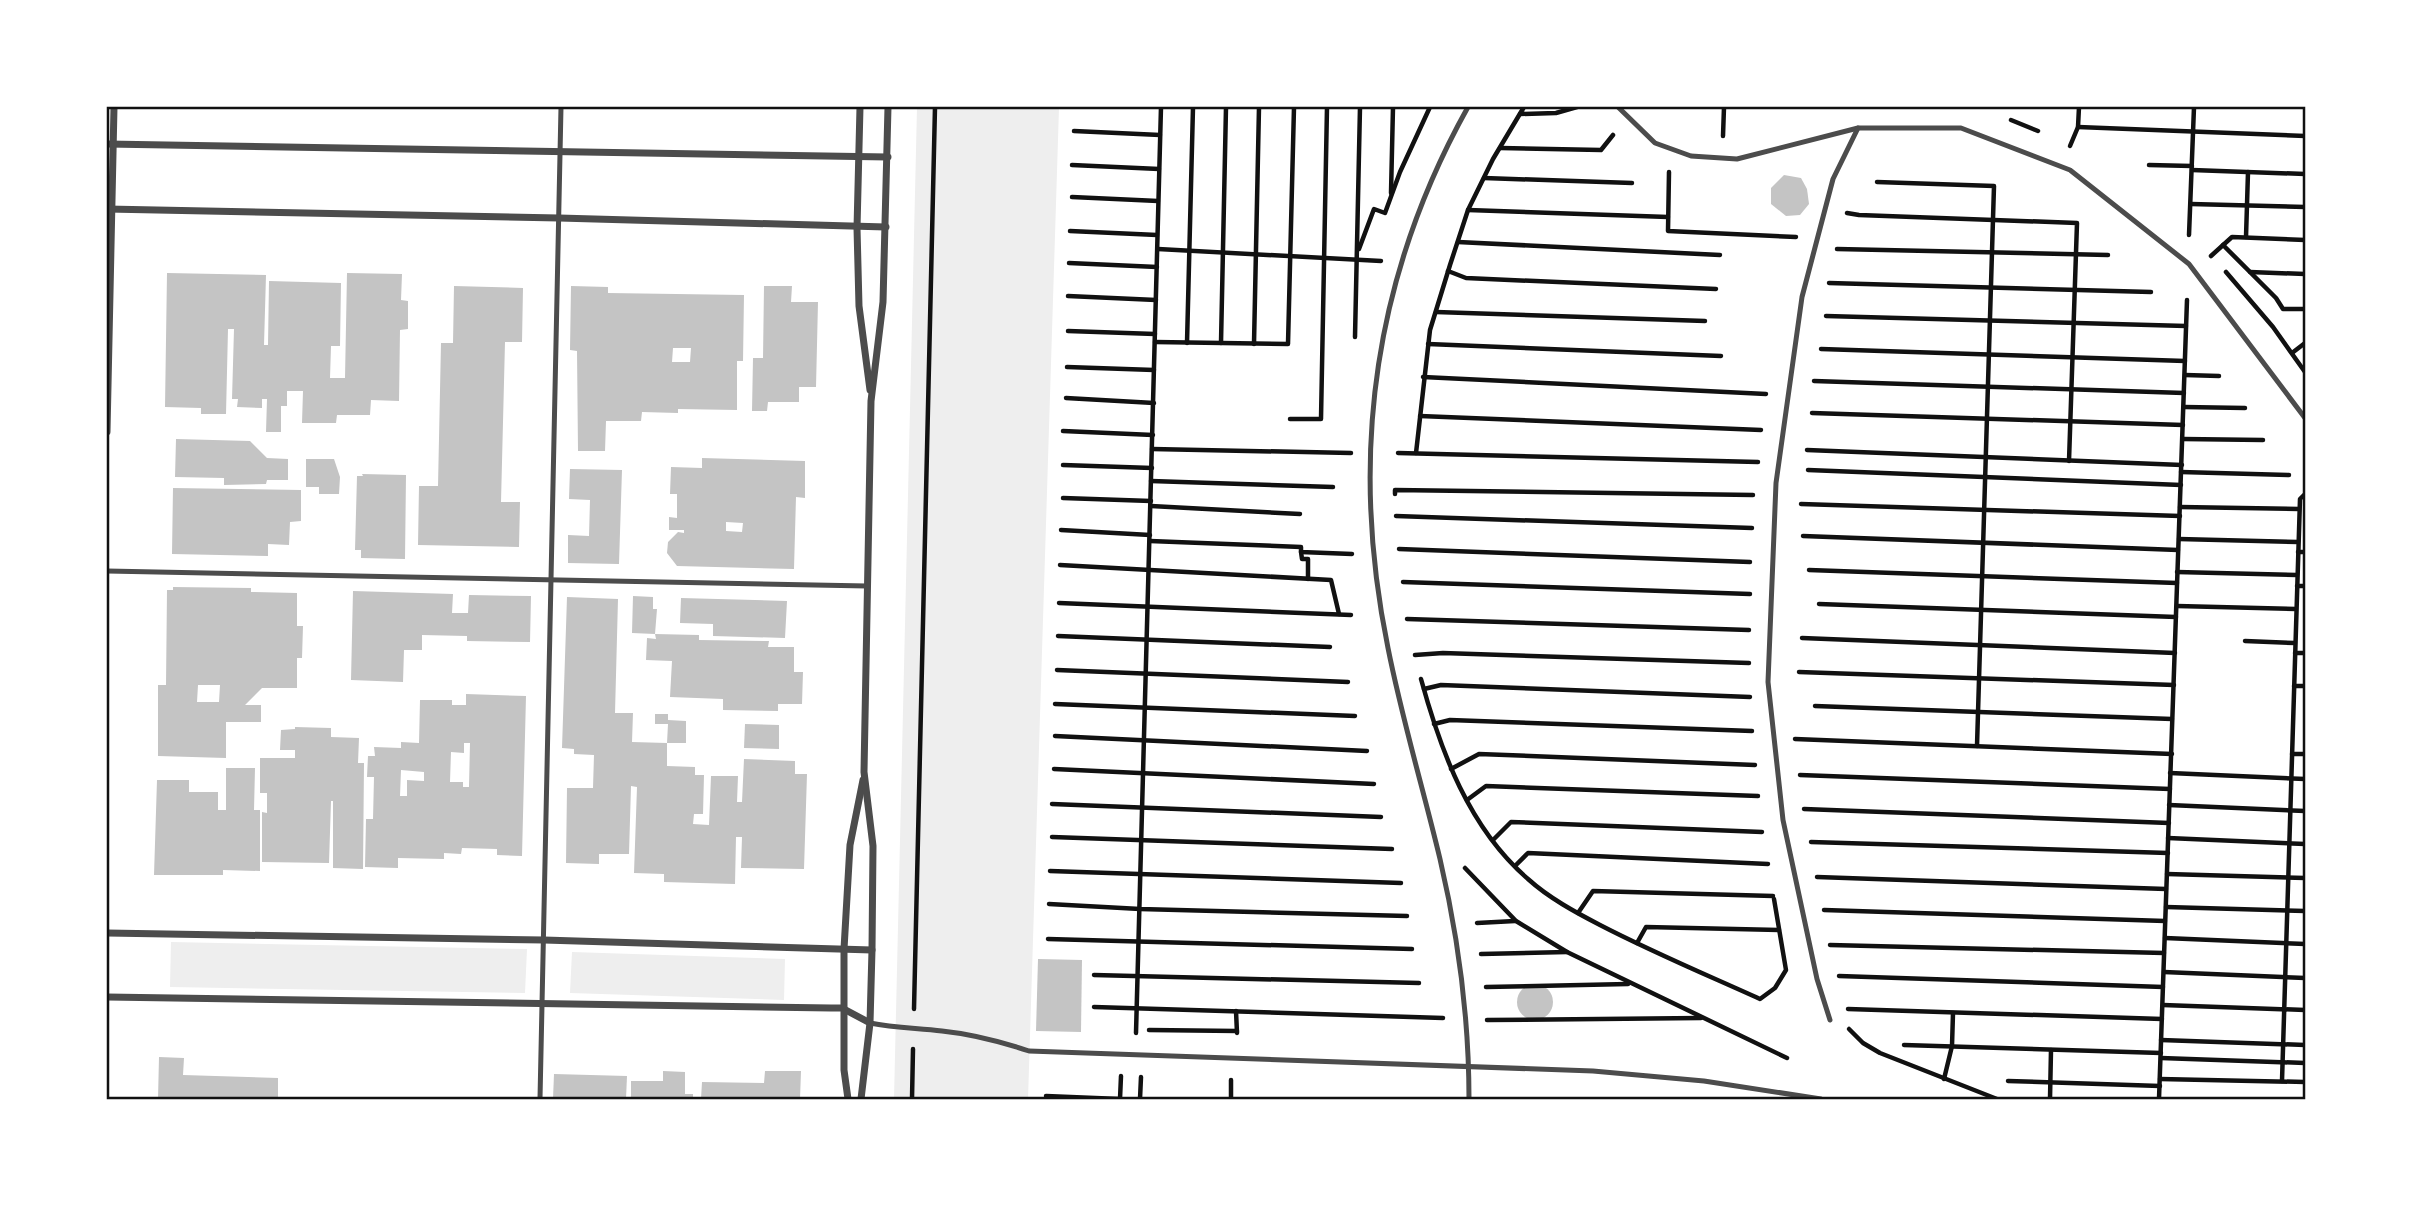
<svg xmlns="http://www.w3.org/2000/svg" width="2412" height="1206" viewBox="0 0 2412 1206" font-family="'Roboto Condensed',sans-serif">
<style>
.green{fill:#eee}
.building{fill:#c4c4c4;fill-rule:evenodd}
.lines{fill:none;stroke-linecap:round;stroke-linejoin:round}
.path{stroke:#111;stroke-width:4.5}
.service{stroke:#4c4c4c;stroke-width:5}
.minor{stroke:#4c4c4c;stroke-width:7}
.neatline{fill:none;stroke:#111;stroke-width:2.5}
</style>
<rect width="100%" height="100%" fill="#fff"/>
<!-- green -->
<g class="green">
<polygon points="917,107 1059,107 1028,1099 894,1099"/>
<polygon points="171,942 527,949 525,993 170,987"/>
<polygon points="572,952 785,959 784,1000 570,993"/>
</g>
<!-- building -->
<g class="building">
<polygon points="1784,175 1801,178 1807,189 1809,204 1800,215 1786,216 1771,204 1771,188"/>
<polygon points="167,273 266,275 264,345 268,345 269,281 341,283 340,346 331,346 330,378 345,378 347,273 402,274 401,300 408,301 408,329 400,330 399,401 371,400 370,415 337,415 336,423 302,423 303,391 287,391 287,406 281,406 281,432 266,432 267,399 262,399 262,408 237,407 238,399 232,399 234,329 228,329 226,414 201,414 201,408 165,407"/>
<polygon points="454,286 523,288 522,342 505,342 501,502 520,502 519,547 418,545 419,486 438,486 441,343 453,343"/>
<path d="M571 286 608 287V293L744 295 743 361H737V410L678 409V413L642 412 641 421H606L605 451H578L577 351 570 350ZM673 348H691L690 362H672Z"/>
<polygon points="764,286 792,286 791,302 818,302 816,387 799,387 799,402 768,402 767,411 752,411 753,358 763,358"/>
<polygon points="176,439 250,441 267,458 288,459 288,480 267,480 266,484 224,485 224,478 175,477"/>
<path d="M702 458 805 461V498L796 497 794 569 677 566 667 553 668 542 678 532 684 533V530H669V517L677 518V494H670L671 467 702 468ZM726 522 743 523 742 532 726 531Z"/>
<polygon points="306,459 334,459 340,477 339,494 319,494 319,487 306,487"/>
<polygon points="570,469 622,470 619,564 568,563 568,535 589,536 590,500 569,499"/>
<polygon points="362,474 406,475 405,559 361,558 361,550 355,550 357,476 363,476"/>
<polygon points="173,488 301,490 301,521 290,522 289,545 268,544 268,556 172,554"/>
<path d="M173 587 251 588V592L297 593V626H303L302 658H297V688H262L245 705H261V722H226V758L158 756V685H166L167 590H173ZM198 685H220L219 702H197Z"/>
<polygon points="353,591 453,594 452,613 468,613 469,595 531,596 530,642 467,641 467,636 422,635 422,650 404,650 403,682 351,680"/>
<polygon points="633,596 653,597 653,609 657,609 655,634 632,633"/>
<polygon points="567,597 618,599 615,713 633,713 632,742 667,743 667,766 695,767 695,775 704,775 703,814 694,814 693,824 709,825 711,776 738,776 737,802 742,802 744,759 795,761 795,774 807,774 804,869 741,868 742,837 736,837 735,884 664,882 664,874 634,873 637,787 631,786 629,854 599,854 599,864 566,863 567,788 593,788 594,755 574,754 574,749 562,748"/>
<polygon points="681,598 787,601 785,638 713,636 713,624 680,623"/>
<polygon points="655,634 699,635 699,640 769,641 768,647 794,647 794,672 803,672 802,704 778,704 778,711 723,710 723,699 670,697 672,661 646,660 647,638 656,639"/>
<path d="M466 694 526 696 522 856 497 855V849L462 848 461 854 444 853V859L398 858V868L365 867 366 819H373L374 777H367L368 756H375L374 747 401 748V742L419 743 420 700H452V705H466ZM464 743H470L469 787H463V782H450L451 752 464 753ZM401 770 424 772V781L407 780V796H400Z"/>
<polygon points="655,714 668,714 668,720 686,721 686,743 667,743 668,724 655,724"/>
<polygon points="745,724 779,725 779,749 744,748"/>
<polygon points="295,727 331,728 331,737 359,738 358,763 364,763 363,869 333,868 333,801 331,801 329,863 262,862 262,812 267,813 267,793 260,793 260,758 295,758 295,750 280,750 281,730 295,729"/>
<polygon points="226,768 255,768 254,810 260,810 260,871 223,870 223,875 154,875 157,780 189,780 189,792 218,792 218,810 226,810"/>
<polygon points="1038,959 1082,960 1081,1032 1036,1031"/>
<circle cx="1535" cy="1002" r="18"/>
<polygon points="159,1057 184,1058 183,1075 278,1078 278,1099 158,1099"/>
<polygon points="663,1071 685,1072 685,1094 693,1094 693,1099 631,1099 631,1081 663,1081"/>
<polygon points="765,1071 801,1071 800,1099 701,1099 702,1082 764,1083"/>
<polygon points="554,1074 627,1076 626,1099 553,1099"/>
</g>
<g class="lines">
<!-- path -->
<g class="path">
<polyline points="1520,114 1556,113 1577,107"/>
<polyline points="2011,120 2038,131"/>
<polyline points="2078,127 2305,136"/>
<polyline points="1074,131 1160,135"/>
<polyline points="1723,136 1724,107"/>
<polyline points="2070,146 2078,127 2079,107"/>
<polyline points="1500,148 1601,150 1613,135"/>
<polyline points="1072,165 1159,169"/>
<polyline points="2149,165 2192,166"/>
<polyline points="2192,170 2305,174"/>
<polyline points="1669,172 1668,231 1796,237"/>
<polyline points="1484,178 1632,183"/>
<polyline points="1877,182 1994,186 1977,746"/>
<polyline points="1391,193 1393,107"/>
<polyline points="1072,197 1158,201"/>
<polyline points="2191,204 2305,207"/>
<polyline points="1468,210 1668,217"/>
<polyline points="1847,213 1859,215 2077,223 2069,461"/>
<polyline points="1070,231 1157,235"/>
<polyline points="2189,235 2194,107"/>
<polyline points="2246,237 2248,172"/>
<polyline points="1458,242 1720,255"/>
<polyline points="2223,245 2276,298 2283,309 2305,309"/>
<polyline points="1158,249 1381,261"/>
<polyline points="1359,249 1374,209 1385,213 1400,172 1430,107"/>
<polyline points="1837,249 2108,255"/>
<polyline points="2211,256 2232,237 2305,240"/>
<polyline points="1069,263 1157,267"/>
<polyline points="1448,271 1466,278 1716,289"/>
<polyline points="2226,272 2273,327 2305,372"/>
<polyline points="2250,272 2305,274"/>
<polyline points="1829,283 2151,292"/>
<polyline points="1068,296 1156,300"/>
<polyline points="1436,312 1705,321"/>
<polyline points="1826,316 2186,326"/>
<polyline points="1068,331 1155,334"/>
<polyline points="1355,337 1360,107"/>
<polyline points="1155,342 1288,344 1294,107"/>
<polyline points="1187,343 1193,107"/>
<polyline points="1221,343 1226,107"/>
<polyline points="1254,344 1259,107"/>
<polyline points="1428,344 1721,356"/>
<polyline points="1821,349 2185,361"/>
<polyline points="2292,353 2305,343"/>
<polyline points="1067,367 1154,370"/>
<polyline points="2185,375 2219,376"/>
<polyline points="1423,377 1766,394"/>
<polyline points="1814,381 2184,393"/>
<polyline points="1066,398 1154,403"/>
<polyline points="2184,407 2245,408"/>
<polyline points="1812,413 2183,425"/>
<polyline points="1420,416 1761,430"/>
<polyline points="1290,419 1321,419 1327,107"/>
<polyline points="1063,431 1153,435"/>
<polyline points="2183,439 2263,440"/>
<polyline points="1152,449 1351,453"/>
<polyline points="1807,450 2182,465"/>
<polyline points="1398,453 1758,462"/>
<polyline points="1416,453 1430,330 1450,265 1468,210 1493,159 1524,107"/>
<polyline points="1063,465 1152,468"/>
<polyline points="1808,470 2181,485"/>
<polyline points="2181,472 2289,475"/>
<polyline points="1151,481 1333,487"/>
<polyline points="1395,494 1395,490 1753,495"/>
<polyline points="1063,498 1151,501"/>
<polyline points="1801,504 2180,516"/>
<polyline points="1151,506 1300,514"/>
<polyline points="2180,507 2299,509"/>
<polyline points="1396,516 1752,528"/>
<polyline points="1061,530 1150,535"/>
<polyline points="1803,536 2178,550"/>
<polyline points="2179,539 2298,542"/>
<polyline points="1150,541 1301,547 1301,552 1352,554"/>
<polyline points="1399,549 1750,562"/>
<polyline points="1301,552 1302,559 1308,559 1308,579"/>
<polyline points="2298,552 2305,552"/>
<polyline points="1060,565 1331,580 1339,614"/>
<polyline points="1809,570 2177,583"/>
<polyline points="2177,572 2297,575"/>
<polyline points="1403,582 1750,594"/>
<polyline points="2297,586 2305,586"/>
<polyline points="1059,603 1351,615"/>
<polyline points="1819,604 2176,617"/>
<polyline points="2177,606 2296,609"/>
<polyline points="1407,619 1749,630"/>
<polyline points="1058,636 1330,647"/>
<polyline points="1802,638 2175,653"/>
<polyline points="2245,641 2295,643"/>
<polyline points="2295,653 2305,653"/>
<polyline points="1415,655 1443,653 1749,663"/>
<polyline points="1057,670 1348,682"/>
<polyline points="1799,672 2174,685"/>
<path d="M1421 679C1441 752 1469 828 1528 879 1549 898 1575 912 1600 925 1652 952 1707 975 1760 999L1775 988 1786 970 1774 899"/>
<polyline points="2294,686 2305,686"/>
<polyline points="1424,689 1441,685 1750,697"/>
<polyline points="1055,704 1355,716"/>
<polyline points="1815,706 2172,719"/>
<polyline points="1434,724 1450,720 1752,731"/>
<polyline points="1055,736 1367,751"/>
<polyline points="1795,739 2172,754"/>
<polyline points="2292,754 2305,754"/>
<polyline points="1054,769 1374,784"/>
<polyline points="1451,769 1479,754 1755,765"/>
<polyline points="2170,773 2305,779"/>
<polyline points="1800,775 2170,789"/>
<polyline points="1467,800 1486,786 1758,796"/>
<polyline points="1052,804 1381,817"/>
<polyline points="2169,805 2305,811"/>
<polyline points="1804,809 2169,823"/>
<polyline points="1052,837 1392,849"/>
<polyline points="2168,838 2305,844"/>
<polyline points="1493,840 1511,822 1762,832"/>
<polyline points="1811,842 2168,853"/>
<polyline points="1515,866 1528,853 1768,864"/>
<polyline points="1465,868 1516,921 1567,952 1787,1058"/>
<polyline points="1050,871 1401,883"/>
<polyline points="2167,874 2305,878"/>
<polyline points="1817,877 2166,889"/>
<polyline points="1049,904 1140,909 1407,916"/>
<polyline points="2166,907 2305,911"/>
<polyline points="1824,910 2165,921"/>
<polyline points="1578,913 1593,891 1773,896"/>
<polyline points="1477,923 1515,921"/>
<polyline points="2165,938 2305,944"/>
<polyline points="1048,939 1412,949"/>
<polyline points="1637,943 1646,927 1779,930"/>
<polyline points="1830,945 2164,953"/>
<polyline points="1481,954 1567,952"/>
<polyline points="2164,972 2305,978"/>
<polyline points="1094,975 1419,983"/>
<polyline points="1839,976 2163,987"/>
<polyline points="1486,987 1628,984"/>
<polyline points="2163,1005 2305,1010"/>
<polyline points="1094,1007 1443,1018"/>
<polyline points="914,1009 935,107"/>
<polyline points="1848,1009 2162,1019"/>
<polyline points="1236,1011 1237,1033"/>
<polyline points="1487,1020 1701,1018"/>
<polyline points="1849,1029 1863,1043 1880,1053 1997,1099"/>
<polyline points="1149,1030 1237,1031"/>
<polyline points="1136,1033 1161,107"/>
<polyline points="2161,1040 2305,1045"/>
<polyline points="1904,1045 2161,1053"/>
<polyline points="2161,1058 2305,1063"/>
<polyline points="1944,1079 1952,1046 1953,1013"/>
<polyline points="2160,1079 2305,1082"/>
<polyline points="2008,1081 2160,1086"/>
<polyline points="2282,1081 2300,499 2305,494"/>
<polyline points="1046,1096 1120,1099"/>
<polyline points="912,1099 913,1049"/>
<polyline points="1120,1099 1121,1076"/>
<polyline points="1140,1099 1141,1077"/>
<polyline points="1231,1099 1231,1080"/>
<polyline points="2050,1099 2051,1050"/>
<polyline points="2159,1099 2187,300"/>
</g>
<!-- service -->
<g class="service">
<path d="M1468 107C1373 277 1349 458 1388 648 1402 719 1423 788 1440 859 1458 936 1469 1020 1469 1099"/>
<polyline points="1618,107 1655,143 1691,156 1737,159 1858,128 1961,128 2070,170 2189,264 2305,418"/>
<polyline points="107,571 867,586"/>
<polyline points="1830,1020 1817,979 1783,820 1768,682 1776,483 1802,297 1833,179 1858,128"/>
<path d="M870 1023C895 1028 918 1028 942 1031 971 1034 1002 1042 1029 1051L1593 1071 1704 1081 1821 1099"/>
<polyline points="540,1099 561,107"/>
</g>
<!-- minor -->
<g class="minor">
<polyline points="860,107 857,228 859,306 870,390"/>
<polyline points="107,144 888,157"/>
<polyline points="107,209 559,218 886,227"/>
<polyline points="107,432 114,107"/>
<polyline points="107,933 544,940 872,950"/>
<polyline points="107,997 831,1008 842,1008 870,1023"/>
<polyline points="848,1099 844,1070 844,949 850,845 863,780"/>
<polyline points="861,1099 870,1023 872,950 873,846 864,772 871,401 883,302 888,107"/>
</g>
</g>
<!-- border -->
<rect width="2412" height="1206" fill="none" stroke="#ffffff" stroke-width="217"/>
<rect x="108" y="108" width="2196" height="990" class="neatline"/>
</svg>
